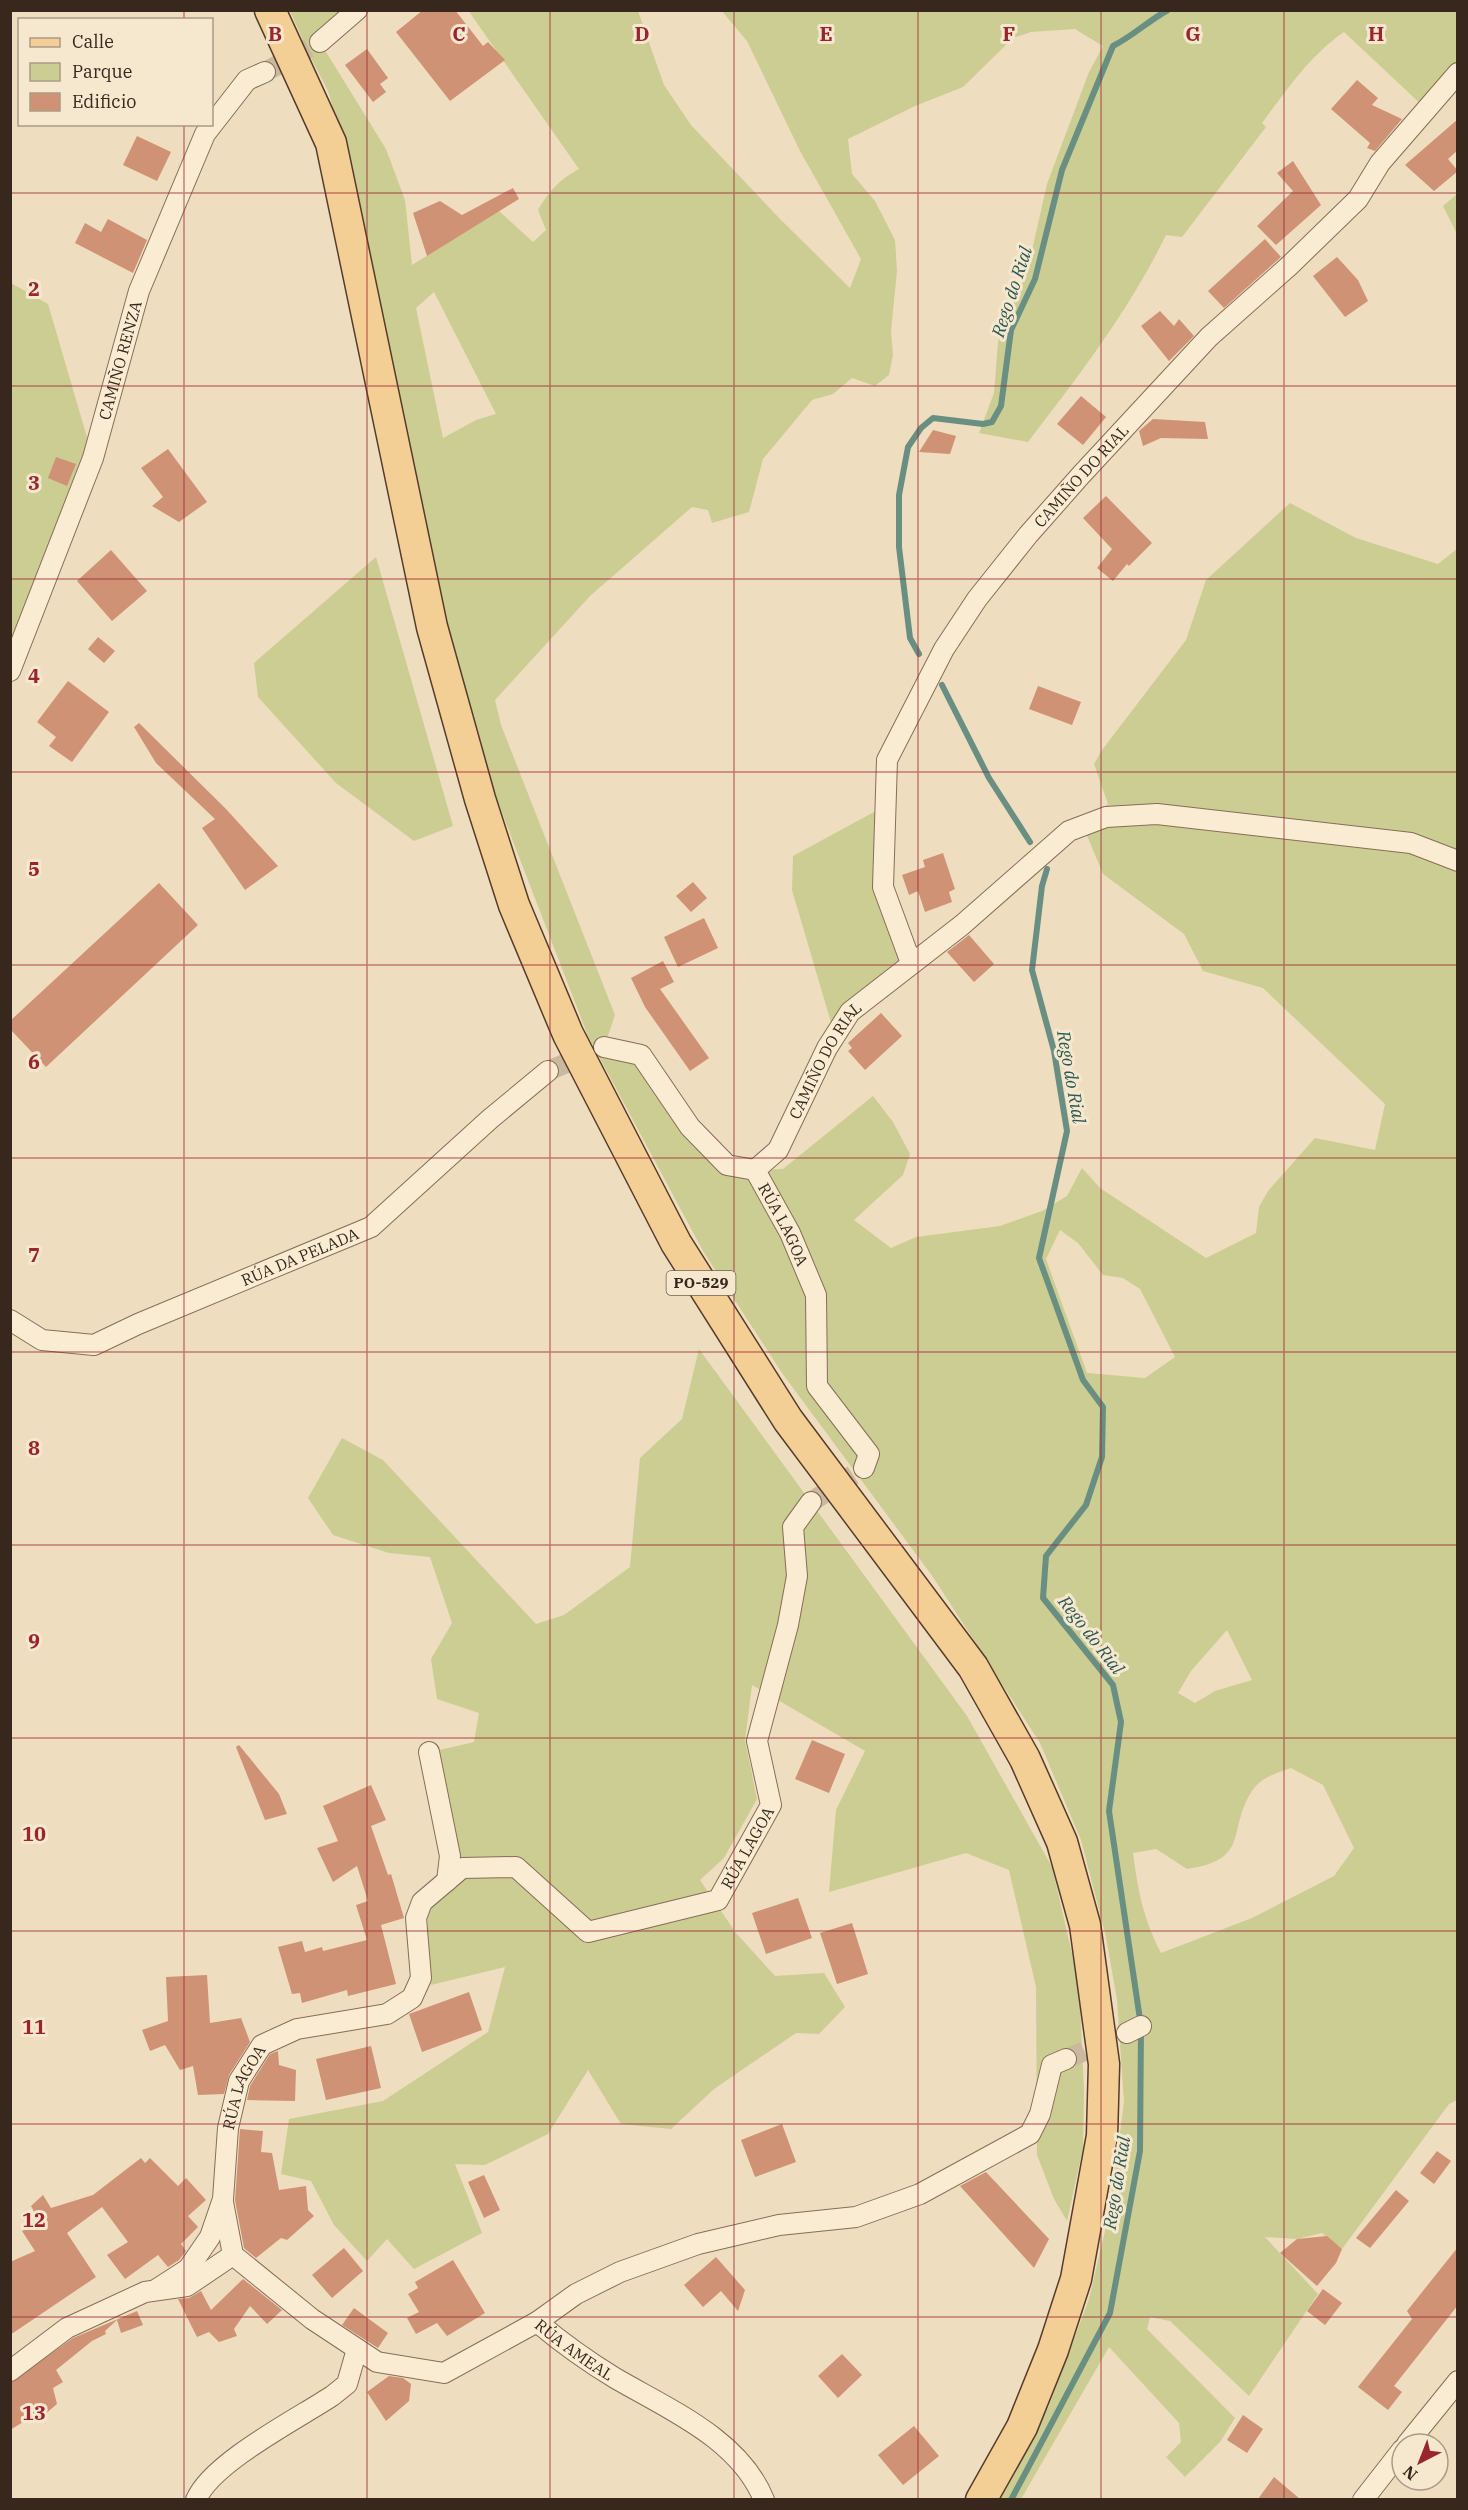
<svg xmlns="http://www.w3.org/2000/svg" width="1468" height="2510" viewBox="0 0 1468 2510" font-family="'IBM Plex Serif',serif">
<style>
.green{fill:#cbcd93;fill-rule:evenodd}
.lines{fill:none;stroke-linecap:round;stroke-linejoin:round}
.stream{stroke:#698f83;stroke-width:6}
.building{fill:#cf9274}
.minor-tunnel{stroke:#cab99e;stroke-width:20;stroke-dasharray:20 10;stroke-linecap:butt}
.minor-casing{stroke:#886d57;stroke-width:22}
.primary-casing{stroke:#563c2c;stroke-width:33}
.minor{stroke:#faebd3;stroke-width:20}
.primary{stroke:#f4cf95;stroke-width:30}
.grid{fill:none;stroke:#99252f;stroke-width:1.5;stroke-opacity:0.55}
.labels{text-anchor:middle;stroke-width:6;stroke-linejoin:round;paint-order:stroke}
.shield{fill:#f6e8cf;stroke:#706152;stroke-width:1.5}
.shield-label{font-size:15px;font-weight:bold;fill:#37271c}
.street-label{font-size:16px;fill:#37271c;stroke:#f6e8cf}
.water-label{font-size:18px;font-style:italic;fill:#2b5851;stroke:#f6e8cf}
.grid-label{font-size:20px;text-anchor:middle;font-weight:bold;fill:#99252f;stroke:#f6e8cf;stroke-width:6;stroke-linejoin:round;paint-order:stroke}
</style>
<rect width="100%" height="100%" fill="#efddbf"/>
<!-- green -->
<g class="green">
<path d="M472 10 638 11 664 85 691 125 780 219 850 288 861 259 800 151 747 41 722 11H1457V73L1425 108 1344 32C1309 56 1287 90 1262 123L1266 127 1182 237 1166 235C1130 309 1078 377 1028 442L979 433 994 393 998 342 1009 304 1030 259 1047 184 1089 72 1103 46 1075 29 1031 32 1013 38 963 87 915 106 848 139 852 174 875 201 895 240 897 271 891 331 893 355 889 375 875 386 852 378 833 394 812 400 763 459 749 512 712 523 708 510 692 507 590 596 495 700 501 725 615 1015 604 1047 641 1055 727 1165 755 1170 783 1169 873 1096 893 1122 910 1154 903 1175 854 1220 891 1248 916 1237 1000 1226 1042 1211 1067 1196 1082 1168 1100 1188 1206 1258 1256 1233 1259 1207 1268 1191 1315 1138 1375 1150 1385 1104 1263 988 1203 971 1184 934 1103 874 1083 826 1108 804 1094 764 1102 750 1186 640 1206 580 1290 503 1356 538 1438 564 1457 549V2100L1449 2104 1342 2249 1322 2233 1297 2239 1265 2237 1318 2294 1249 2396 1170 2321 1150 2317 1147 2329 1235 2418 1220 2442 1185 2477 1166 2457 1181 2442 1179 2423 1109 2347 1021 2499H998L1049 2406 1089 2299 1110 2210 1124 2102 1117 2000 1106 1937 1081 1840 1040 1743 933 1577 782 1373 703 1251 588 1036 476 745 451 649 350 168 328 91 309 54 290 11H354L321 44 386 149 405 200 412 265 499 211 533 242 546 230 538 210C548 192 560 179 579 169L470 13ZM434 292 496 414 476 420 443 438 416 308ZM1060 1230 1078 1243 1103 1275 1123 1278 1140 1289 1175 1357 1145 1378 1087 1373 1046 1259ZM1227 1630 1252 1680 1215 1691 1195 1703 1178 1693 1191 1671ZM1291 1768 1323 1785 1354 1848 1334 1876 1252 1918 1161 1953C1143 1918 1138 1891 1133 1853L1156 1849 1187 1869C1252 1859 1226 1831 1252 1791 1261 1777 1277 1773 1291 1768Z"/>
<polygon points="1457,194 1457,234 1443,206"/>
<polygon points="11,283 48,304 93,458 11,671"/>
<polygon points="376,557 453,826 414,841 336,783 258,697 254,663"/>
<polygon points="885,806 883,887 911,963 835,1036 792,890 793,856"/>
<polygon points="699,1349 967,1716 1052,1867 1079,1984 1084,2090 1083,2148 1067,2221 1054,2199 1037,2155 1036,1987 1009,1870 966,1853 829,1892 836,1810 865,1751 752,1685 745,1740 757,1799 724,1858 700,1880 736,1933 775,1976 824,1973 845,2007 819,2034 796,2033 714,2089 671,2129 621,2124 588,2070 548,2134 485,2165 455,2164 482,2233 414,2269 387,2239 367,2261 334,2225 311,2181 281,2174 289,2119 383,2101 488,2032 505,1967 431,1985 427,1912 462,1868 435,1751 474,1742 479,1713 437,1699 431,1659 452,1623 430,1557 389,1553 333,1535 308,1498 342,1438 383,1460 536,1624 564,1615 630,1567 640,1458 682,1419"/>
</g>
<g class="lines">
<!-- stream -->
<g class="stream">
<path d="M919 654 910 638 899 547V495L908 447 921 428 933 418 983 424 992 422 1001 406 1011 330 1035 279 1062 170 1113 46C1133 36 1148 21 1168 10"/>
<polyline points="942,685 989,778 1030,842"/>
<polyline points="1011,2500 1110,2313 1140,2151 1141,2026 1109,1811 1121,1722 1113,1685 1043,1598 1046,1556 1086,1505 1102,1457 1103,1407 1083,1380 1039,1258 1067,1131 1054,1051 1032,970 1042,886 1047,869"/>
</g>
</g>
<!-- building -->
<g class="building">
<polygon points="423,10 455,10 483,46 488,42 505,60 450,101 396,32"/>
<polygon points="367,49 388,78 380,84 386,92 373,102 345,65"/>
<polygon points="1357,80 1378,98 1372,105 1402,119 1375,151 1367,148 1370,143 1331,109"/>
<polygon points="1458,119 1458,150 1448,159 1458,171 1434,191 1405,165"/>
<polygon points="137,136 171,152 157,181 123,165"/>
<polygon points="1293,161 1321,205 1276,245 1257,226 1293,191 1277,173"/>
<polygon points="513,188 519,199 427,256 413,213 440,201 462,215"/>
<polygon points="108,219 147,240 133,273 75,243 85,223 101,232"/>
<polygon points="1265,239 1281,257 1224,308 1208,291"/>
<polygon points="1337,257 1358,280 1368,301 1345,317 1313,276"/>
<polygon points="1160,311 1174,326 1179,319 1194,336 1169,361 1141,326"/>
<polygon points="1081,396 1106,417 1083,445 1057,424"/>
<polygon points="1153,419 1205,422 1208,439 1161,438 1143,446 1139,431"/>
<polygon points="933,430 956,436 950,454 919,452"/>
<polygon points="168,449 207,502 179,522 152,506 163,497 141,468"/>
<polygon points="56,457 76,464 67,486 48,478"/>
<polygon points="1106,496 1152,543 1129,566 1127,564 1113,581 1097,568 1112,549 1083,518"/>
<polygon points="111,550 147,591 112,621 77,581"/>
<polygon points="98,637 115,651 104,663 88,649"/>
<polygon points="68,681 109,712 72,762 49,746 56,737 37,722"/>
<polygon points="1038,686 1081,702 1072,725 1029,709"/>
<polygon points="139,723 226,809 278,866 245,890 202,828 215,819 156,763 134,727"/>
<polygon points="943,853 955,889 949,892 952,902 925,912 918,891 909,895 902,875 925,867 923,860"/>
<polygon points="693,882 707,898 691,912 676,896"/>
<polygon points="159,883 198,925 46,1067 10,1029 10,1021"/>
<polygon points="704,918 718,948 678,967 664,937"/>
<polygon points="969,935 994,964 974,982 947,952"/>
<polygon points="663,961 674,982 660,989 709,1058 690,1071 645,1007 631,978"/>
<polygon points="881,1013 902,1036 865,1070 848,1051 852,1048 848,1043"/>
<polygon points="812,1740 845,1754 829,1793 795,1779"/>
<polygon points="239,1745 279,1794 287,1814 265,1820 236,1747"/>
<polygon points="371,1785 386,1820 371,1826 388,1875 391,1874 404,1918 381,1925 396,1984 348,1996 347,1990 302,2003 300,1993 292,1994 278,1947 302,1941 305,1952 322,1947 323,1951 367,1940 356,1905 368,1901 357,1866 333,1882 317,1848 338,1841 323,1806"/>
<polygon points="798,1898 812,1938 766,1954 752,1913"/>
<polygon points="852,1923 868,1974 837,1984 820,1933"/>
<polygon points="207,1975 210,2023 241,2018 250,2042 229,2075 224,2094 198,2095 193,2066 180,2070 165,2045 150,2051 142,2030 168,2021 166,1977"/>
<polygon points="469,1992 482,2030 422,2052 409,2014"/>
<polygon points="371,2046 381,2088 326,2100 316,2059"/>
<polygon points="278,2051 279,2065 296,2070 295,2101 247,2100 250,2086 270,2054"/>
<polygon points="782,2124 796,2162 755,2177 741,2140"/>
<polygon points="240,2129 263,2131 261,2152 272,2153 279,2190 306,2186 308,2210 314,2216 287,2240 281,2238 256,2258 244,2248 235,2200"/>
<polygon points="1437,2151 1451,2161 1434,2184 1420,2173"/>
<polygon points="141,2158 145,2163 150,2158 178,2186 186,2178 206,2200 188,2216 198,2227 181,2244 186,2251 179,2260 168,2267 158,2255 125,2279 107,2255 128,2242 102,2207 67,2233 96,2277 10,2335 10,2262 35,2251 22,2231 39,2221 31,2206 43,2195 51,2208 93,2195"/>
<polygon points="986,2172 1049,2239 1034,2268 960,2186"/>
<polygon points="484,2175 500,2210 484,2218 468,2182"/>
<polygon points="1396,2190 1409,2201 1370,2248 1356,2238"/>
<polygon points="1327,2236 1342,2249 1336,2263 1317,2286 1280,2253 1297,2239"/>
<polygon points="1458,2247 1458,2305 1394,2386 1402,2392 1388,2410 1358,2387 1412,2319 1407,2311"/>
<polygon points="344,2248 363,2271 332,2298 312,2275"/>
<polygon points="716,2257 745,2290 738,2311 721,2291 703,2307 684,2285"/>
<polygon points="453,2260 485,2313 447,2336 437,2323 416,2334 407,2318 419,2312 408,2294 418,2288 415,2282"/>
<polygon points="243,2279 282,2310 267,2324 250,2306 234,2329 237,2336 219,2342 209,2332 197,2337 178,2299 189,2298 201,2291 211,2310"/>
<polygon points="1323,2289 1342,2303 1325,2325 1307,2311"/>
<polygon points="354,2308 388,2333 378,2348 342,2325"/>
<polygon points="137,2311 143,2325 121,2333 117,2320 105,2331 106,2334 92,2341 56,2370 63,2382 53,2388 57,2404 37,2421 33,2416 10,2430 10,2383 73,2338"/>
<polygon points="842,2354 862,2375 838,2398 818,2376"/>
<polygon points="389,2376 403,2378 411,2384 409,2401 386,2421 367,2392"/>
<polygon points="1243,2415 1263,2429 1247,2453 1227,2440"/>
<polygon points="914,2426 939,2456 903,2485 878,2455"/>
<polygon points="1274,2477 1300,2499 1258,2499"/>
</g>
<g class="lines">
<!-- minor-tunnel -->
<g class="minor-tunnel">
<polyline points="265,72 320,42"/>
<polyline points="548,1071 604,1047"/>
<polyline points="811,1502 864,1468"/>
<polyline points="1066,2059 1110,2040"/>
</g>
<!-- minor casing -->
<g class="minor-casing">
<g id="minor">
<polyline points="320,42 357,10"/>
<path id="s1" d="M10 671 93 458 139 291 205 134 247 80 265 72"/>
<path id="s2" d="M911 963 883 887 887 760 944 649 977 599 1028 535 1081 475 1209 337 1289 266 1358 199 1380 163 1458 73"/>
<path id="s3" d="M604 1047 641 1055 690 1127 727 1165 755 1170 790 1233 816 1295 817 1386 869 1454 864 1468"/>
<path id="s4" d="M755 1170 778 1150 827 1048 850 1012 962 925 1069 831 1106 817 1157 814 1411 843 1458 861"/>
<path id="s5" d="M10 1320 42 1340 94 1345 138 1324 371 1227 490 1119 548 1071"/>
<polyline points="429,1752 450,1856 447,1881"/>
<polyline points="1127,2033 1141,2026"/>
<path id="s6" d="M223 2202 233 2255 312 2319 377 2362 444 2373 537 2322C562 2343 587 2361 615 2378 668 2409 740 2439 764 2500"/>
<path id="s7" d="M157 2289 188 2269 210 2237 223 2199 228 2128 239 2081 262 2045 297 2029 387 2014 412 1998 421 1978 416 1918 422 1902 462 1868 516 1867 588 1932 718 1900 771 1805 757 1741 788 1625 797 1576 793 1527 811 1502"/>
<polyline points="537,2322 576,2294 620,2272 698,2244 779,2225 856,2217 920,2194 1030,2134 1040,2114 1052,2065 1066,2059"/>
<polyline points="10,2371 67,2328 145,2292 187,2286 233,2255"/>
<polyline points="1407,2444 1458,2381"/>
<path d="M196 2500C211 2463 297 2419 332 2396L347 2384 357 2349"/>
<polyline points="1363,2500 1402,2450"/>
</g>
</g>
<!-- primary casing -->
<g class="primary-casing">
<polyline id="primary" points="270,10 331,143 432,627 480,799 514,905 568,1034 676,1243 788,1420 973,1667 1025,1759 1062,1842 1085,1925 1104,2064 1102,2136 1076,2279 1053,2350 1022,2427 981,2500"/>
</g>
<!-- minor -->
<use href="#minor" class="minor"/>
<!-- primary -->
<use href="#primary" class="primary"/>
</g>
<!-- grid -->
<path class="grid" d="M184 10V20M367 10V2500M550 10V2500M734 10V2500M918 10V2500M1101 10V2500M1284 10V2500M184 124V2500M10 193H1458M10 386H1458M10 579H1458M10 772H1458M10 965H1458M10 1158H1458M10 1352H1458M10 1545H1458M10 1738H1458M10 1931H1458M10 2124H1458M10 2317H1458"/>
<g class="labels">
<!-- shield labels -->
<rect class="shield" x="666.5" y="1271" width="69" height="24" rx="4.5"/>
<g class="shield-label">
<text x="701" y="1288">PO-529</text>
</g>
<!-- street labels -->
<g class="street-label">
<text dy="6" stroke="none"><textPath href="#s1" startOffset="330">CAMIÑO RENZA</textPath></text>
<text dy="6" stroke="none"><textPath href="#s2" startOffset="554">CAMIÑO DO RIAL</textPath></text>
<text dy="6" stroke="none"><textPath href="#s4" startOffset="132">CAMIÑO DO RIAL</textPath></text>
<text dy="6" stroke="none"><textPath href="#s3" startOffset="268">RÚA LAGOA</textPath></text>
<text dy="6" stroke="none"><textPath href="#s5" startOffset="314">RÚA DA PELADA</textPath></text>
<text dy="6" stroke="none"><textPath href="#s7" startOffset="934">RÚA LAGOA</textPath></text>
<text dy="6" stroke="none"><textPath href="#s7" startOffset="231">RÚA LAGOA</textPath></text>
<text dy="6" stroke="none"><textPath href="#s6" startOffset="454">RÚA AMEAL</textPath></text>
</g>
<!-- water labels -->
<g class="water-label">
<text transform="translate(1012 292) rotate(-72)" y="6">Rego do Rial</text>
<text transform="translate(1071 1077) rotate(80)" y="6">Rego do Rial</text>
<text transform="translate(1091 1635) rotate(52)" y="6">Rego do Rial</text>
<text transform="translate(1117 2183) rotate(-81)" y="6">Rego do Rial</text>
</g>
</g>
<g class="grid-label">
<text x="275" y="41">B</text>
<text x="459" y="41">C</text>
<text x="642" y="41">D</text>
<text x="826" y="41">E</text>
<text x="1009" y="41">F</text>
<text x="1193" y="41">G</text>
<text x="1376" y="41">H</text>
<text x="34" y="296">2</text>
<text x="34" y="490">3</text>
<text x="34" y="683">4</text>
<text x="34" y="876">5</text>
<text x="34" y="1069">6</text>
<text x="34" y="1262">7</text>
<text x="34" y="1455">8</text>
<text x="34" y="1648">9</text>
<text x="34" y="1841">10</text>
<text x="34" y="2034">11</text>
<text x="34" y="2227">12</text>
<text x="34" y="2420">13</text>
</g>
<!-- border -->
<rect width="1468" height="2510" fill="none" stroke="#37271c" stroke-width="24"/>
<!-- legend -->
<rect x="18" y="18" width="195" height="108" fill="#f6e8cf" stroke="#aa9b87" stroke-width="1.5"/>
<rect x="30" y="38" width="30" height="9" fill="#f4cf95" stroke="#aa9b87" stroke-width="1.5"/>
<text x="72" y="48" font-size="18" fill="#37271c">Calle</text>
<rect x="30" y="63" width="30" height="18" fill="#cbcd93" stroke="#aa9b87" stroke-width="1.5"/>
<text x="72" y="78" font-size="18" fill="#37271c">Parque</text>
<rect x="30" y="93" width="30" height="18" fill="#cf9274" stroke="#aa9b87" stroke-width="1.5"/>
<text x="72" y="108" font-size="18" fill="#37271c">Edificio</text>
<!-- north arrow -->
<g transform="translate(1420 2462) rotate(222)"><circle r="28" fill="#f6e8cf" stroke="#aa9b87" stroke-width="1.5"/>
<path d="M0-4.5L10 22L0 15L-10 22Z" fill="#99252f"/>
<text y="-9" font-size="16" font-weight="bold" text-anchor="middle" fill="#37271c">N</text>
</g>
</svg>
